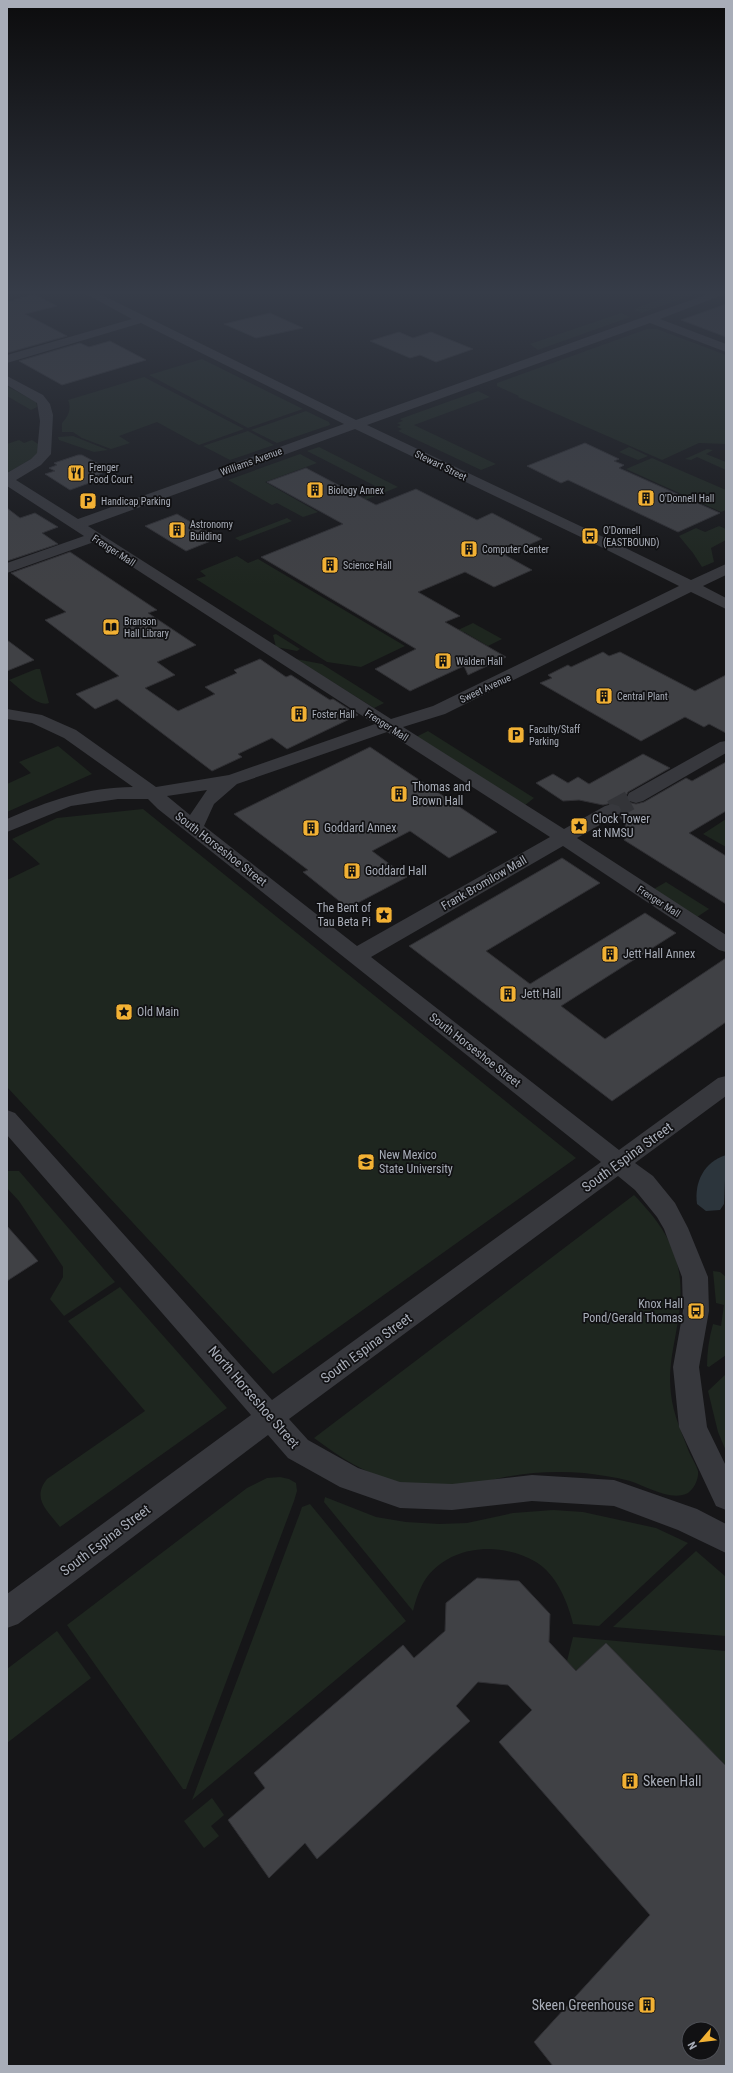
<svg xmlns="http://www.w3.org/2000/svg" width="733" height="2073" viewBox="0 0 733 2073" font-family="'Roboto Condensed',sans-serif">
<style>
.green{fill:#1e261f}
.water{fill:#2c353c}
.building{fill:#404145;stroke:#303034;fill-rule:evenodd}
.lines{fill:none;stroke-linecap:round;stroke-linejoin:round}
.minor-tunnel{stroke:#333438;stroke-width:20;stroke-dasharray:20 10;stroke-linecap:butt}
.minor{fill:#37383d;fill-rule:evenodd}
.labels{text-anchor:middle;stroke-width:3.5;stroke-linejoin:round;paint-order:stroke}
.far-street-label{font-size:10px;fill:#a8adb8;stroke:#111113}
.far-poi-label{font-size:10px;fill:#a8adb8;stroke:#111113;text-anchor:start}
.poi-label{font-size:12px;fill:#a8adb8;stroke:#111113;text-anchor:start}
.street-label{font-size:12px;fill:#a8adb8;stroke:#111113}
.near-street-label{font-size:14px;fill:#a8adb8;stroke:#111113}
.near-poi-label{font-size:14px;fill:#a8adb8;stroke:#111113;text-anchor:start}
</style>
<rect width="100%" height="100%" fill="#161618"/>
<!-- green -->
<g class="green">
<polygon points="675,294 695,294 642,313 633,309"/>
<polygon points="621,313 630,317 538,350 530,344"/>
<polygon points="647,329 657,329 726,355 726,444 699,443 662,460 518,397 519,396 497,386 497,383"/>
<polygon points="202,359 303,409 248,428 149,375"/>
<path d="M144 377 244 429 199 445 157 422 119 436 130 443 111 449 82 438 73 432H62V423C68 417 72 408 68 400Z"/>
<polygon points="7,386 36,402 37,407 31,410 7,396"/>
<polygon points="478,391 490,397 414,425 496,464 481,470 398,431 402,429 397,427 401,425 397,423 403,421 400,419"/>
<polygon points="306,411 329,422 330,425 277,443 251,430"/>
<polygon points="248,431 274,445 230,460 203,446"/>
<polygon points="73,436 108,450 94,452 59,440 58,437"/>
<polygon points="19,440 24,443 32,440 38,444 38,455 7,473 7,444"/>
<polygon points="319,447 398,487 335,512 332,510 383,490 307,451"/>
<polygon points="629,447 648,456 638,460 619,452"/>
<polygon points="707,449 713,450 706,454 726,462 726,470 697,457 691,460 685,459"/>
<polygon points="300,454 317,463 265,482 318,512 303,517 277,503 272,505 228,480"/>
<polygon points="652,458 726,490 726,510 721,512 626,469"/>
<polygon points="287,518 292,521 240,541 235,538"/>
<polygon points="719,526 726,529 726,540 711,548 714,562 702,567 693,553 679,536 696,528 705,532"/>
<polygon points="237,556 248,563 258,559 405,646 361,667 327,662 196,579 206,576 200,571"/>
<polygon points="473,623 502,639 488,646 464,632 447,640 443,637"/>
<polygon points="276,634 300,649 297,651 276,647 273,635"/>
<polygon points="296,659 322,664 384,703 374,708"/>
<path d="M36 669H40L49 703C39 708 18 687 9 680Z"/>
<polygon points="428,731 534,798 524,806 416,737"/>
<polygon points="58,746 92,774 7,812 7,784 31,773 19,762"/>
<polygon points="143,809 576,1158 273,1374 7,1087 7,880 40,864 12,839 57,818"/>
<polygon points="726,819 726,847 703,834"/>
<polygon points="666,882 709,909 697,917 654,889"/>
<polygon points="7,1171 19,1171 115,1282 64,1316 50,1299 63,1277 63,1267 19,1201 7,1188"/>
<path d="M634 1195C674 1236 688 1269 677 1327 673 1350 668 1370 671 1394 673 1414 682 1433 689 1452 692 1458 696 1465 698 1471 699 1479 694 1489 688 1493 671 1502 646 1486 630 1481 615 1477 599 1475 584 1473 558 1471 531 1472 505 1477 489 1480 473 1486 456 1486 440 1487 415 1485 399 1482 366 1475 340 1457 314 1438Z"/>
<path d="M713 1271 720 1272 726 1277V1355L709 1367 707 1366C707 1352 709 1338 713 1324L721 1326 724 1305 716 1303Z"/>
<path d="M120 1287 227 1408 60 1527C48 1511 31 1499 47 1479L145 1411 68 1321Z"/>
<polygon points="726,1374 726,1451 718,1432 708,1391"/>
<polygon points="280,1477 289,1479 296,1483 297,1491 294,1501 187,1786 186,1789 183,1789 67,1625 247,1488 267,1478"/>
<path d="M325 1497 376 1517 406 1522 439 1524 467 1523 513 1513 553 1510 583 1512 656 1528 688 1543 599 1626 573 1624C568 1602 556 1574 536 1562 502 1542 453 1544 427 1577 420 1587 416 1599 413 1611L324 1502Z"/>
<polygon points="310,1504 406,1621 192,1800 300,1513 302,1507"/>
<polygon points="696,1551 726,1577 726,1636 613,1627"/>
<polygon points="57,1631 91,1678 7,1743 7,1669"/>
<polygon points="573,1637 726,1651 726,1766 606,1644 576,1671 567,1661"/>
<polygon points="212,1798 224,1815 211,1826 219,1836 204,1848 184,1821"/>
</g>
<!-- water -->
<path class="water" d="M726 1155 724 1204 720 1210 706 1211 697 1204C694 1182 704 1162 726 1155Z"/>
<!-- building -->
<g class="building">
<polygon points="34,294 57,306 25,314 67,336 7,353 7,302"/>
<polygon points="726,304 726,337 681,320"/>
<polygon points="270,313 303,328 256,338 224,324"/>
<polygon points="399,332 413,338 431,332 473,349 436,362 420,355 410,358 370,341"/>
<polygon points="110,341 146,360 62,385 19,361 80,343 89,347"/>
<polygon points="585,443 619,459 614,461 624,465 619,468 720,513 678,532 568,480 561,483 527,466"/>
<polygon points="78,455 82,455 110,470 97,475 103,478 70,490 45,474 55,471 49,468 57,465 54,463"/>
<polygon points="306,468 376,505 416,489 477,520 492,513 542,539 505,555 532,570 494,587 465,572 418,592 460,616 445,622 506,657 468,675 464,666 410,691 375,669 416,649 261,557 343,524 267,482"/>
<polygon points="7,508 20,518 35,513 58,527 42,533 58,544 7,561"/>
<polygon points="177,514 218,538 186,551 145,526"/>
<polygon points="70,552 157,610 148,613 196,645 157,662 175,675 145,688 178,711 215,694 205,687 237,673 234,670 260,659 286,677 291,675 330,700 333,699 358,715 287,749 272,738 238,754 242,757 212,771 117,699 95,709 76,694 119,676 45,620 66,612 11,573"/>
<polygon points="7,640 34,660 7,671"/>
<polygon points="603,652 609,656 620,652 695,691 726,675 726,733 709,724 704,727 685,717 641,741 540,683 552,678 548,675 568,665 571,667"/>
<polygon points="370,747 497,832 449,858 410,831 372,851 407,877 348,908 303,872 308,870 234,814"/>
<polygon points="643,754 670,768 628,792 626,796 628,802 636,804 644,802 686,778 692,781 726,762 726,811 689,833 726,856 726,904 624,840 627,834 625,824 619,816 622,811 619,805 612,803 603,805 579,800 563,801 536,783 553,774 568,783 578,777 589,784"/>
<polygon points="562,858 600,883 486,951 530,984 645,913 676,933 561,1006 605,1039 726,958 726,1022 612,1101 409,946"/>
<polygon points="7,1226 38,1261 7,1281"/>
<path d="M477 1578 519 1581 550 1614 549 1642 576 1671 606 1643 726 1766V2066H553L534 2042 650 1915 499 1742 532 1710 508 1685 478 1682 456 1706 470 1721 317 1859 305 1843 269 1878 228 1820 265 1788 254 1773 403 1645 414 1658 445 1631 446 1603ZM689 2029H713V2053H689Z"/>
</g>
<g class="lines">
<!-- minor-tunnel -->
<polyline class="minor-tunnel" points="612,810 636,797"/>
<!-- minor -->
<g class="minor">
<path d="M86 294H100L356 420 708 294H725L660 319 726 344V352L650 323 367 425 595 533 691 580 726 564V575L703 586 726 598V609L691 592 445 714 403 727 564 829 605 806 612 804 619 806 621 810 619 814 577 838 726 935V952L719 950 563 846 371 957 619 1150 718 1078 726 1076V1096L635 1163 653 1176 675 1203 688 1228 708 1277 709 1311 699 1367 707 1427 726 1466V1510L716 1506 679 1427 673 1367 683 1311 682 1277 664 1229 657 1217 635 1190 618 1176 289 1419 308 1440 358 1468 400 1482 452 1484 532 1475 614 1480 697 1509 726 1524V1553L678 1530 614 1506 532 1501 452 1510 400 1508 340 1487 288 1458 268 1435 18 1624 7 1628V1594L251 1415 7 1135V1110L15 1113 272 1400 601 1162 158 809 148 799H118L71 806 7 832V819C48 801 88 787 133 787L64 738 32 723 7 719V709L42 715 76 730 156 787 229 775 375 724 94 542 7 573V563L84 536 7 486V473L31 459 37 453 40 421 37 403 7 385V376L43 395 50 404 53 415 51 454 41 465 16 480 78 519 344 424 141 323 7 363V355L132 319ZM355 429 585 539 679 586 433 706 391 719 88 526ZM387 732 550 837 357 946 204 826 214 804 237 784ZM207 790 190 815 167 796Z"/>
<polygon points="726,741 726,753 643,801 636,803 629,801 627,797 629,793 720,742"/>
</g>
</g>
<!-- sky -->
<linearGradient id="sky" x2="0" y2="1"><stop stop-color="#0c0c0d"/><stop offset="0.5" stop-color="#363c48"/><stop offset="1" stop-color="#363c48" stop-opacity="0"/></linearGradient>
<rect width="733" height="585" fill="url(#sky)"/>
<!-- icons -->
<defs>
<g id="restaurant-square" transform="scale(0.9)"><rect x="-9" y="-9" width="18" height="18" rx="4" fill="#f2b134" stroke="#111113"/><path d="M-5-6h1v4h1v-4h1v4h1v-4h1v5L-1.5 .5V6h-2V.5L-5-1ZM5-6V6H3V1.5H1.5Q1.5-4 5-6Z" fill="#111"/></g>
<g id="building-square" transform="scale(0.9)"><rect x="-9" y="-9" width="18" height="18" rx="4" fill="#f2b134" stroke="#111113"/><path d="M-4-6H4V6H1V3H-1V6H-4ZM-2.5-4.3h1.7v1.8h-1.7ZM.8-4.3h1.7v1.8H.8ZM-2.5-1h1.7V.8h-1.7ZM.8-1h1.7V.8H.8Z" fill="#111"/></g>
<g id="parking-square" transform="scale(0.9)"><rect x="-9" y="-9" width="18" height="18" rx="4" fill="#f2b134" stroke="#111113"/><path d="M-3.5-5.5H1a3.5 3.5 0 0 1 0 7H-1V5.5H-3.5ZM-1-3.4V-.6H.8a1.4 1.4 0 0 0 0-2.8Z" fill="#111"/></g>
<g id="bus-square" transform="scale(0.9)"><rect x="-9" y="-9" width="18" height="18" rx="4" fill="#f2b134" stroke="#111113"/><path d="M-5-6H5V4H4V6H2V4H-2V6H-4V4H-5ZM-3.5-4V0h7V-4ZM-3.5 1.2v1.5H-2V1.2ZM2 1.2v1.5H3.5V1.2Z" fill="#111"/></g>
<g id="library-square" transform="scale(0.9)"><rect x="-9" y="-9" width="18" height="18" rx="4" fill="#f2b134" stroke="#111113"/><path d="M-6-4Q-3-5.5-.7-3.5V5Q-3 3-6 4ZM6-4Q3-5.5 .7-3.5V5Q3 3 6 4Z" fill="#111"/></g>
<g id="sight-square" transform="scale(0.9)"><rect x="-9" y="-9" width="18" height="18" rx="4" fill="#f2b134" stroke="#111113"/><path d="M0-6L1.8-2.2L6-1.7L2.9 1.2L3.7 5.4L0 3.3L-3.7 5.4L-2.9 1.2L-6-1.7L-1.8-2.2Z" fill="#111"/></g>
<g id="university-square" transform="scale(0.9)"><rect x="-9" y="-9" width="18" height="18" rx="4" fill="#f2b134" stroke="#111113"/><path d="M0-5L7-2L0 1L-7-2ZM-4 1L0 2.5L4 1V4Q0 6-4 4Z" fill="#111"/></g>
</defs>
<g fill-rule="evenodd">
<use href="#restaurant-square" x="76" y="473"/>
<use href="#building-square" x="315" y="490"/>
<use href="#building-square" x="646" y="498"/>
<use href="#parking-square" x="88" y="501"/>
<use href="#building-square" x="177" y="530"/>
<use href="#bus-square" x="590" y="536"/>
<use href="#building-square" x="469" y="549"/>
<use href="#building-square" x="330" y="565"/>
<use href="#library-square" x="111" y="627"/>
<use href="#building-square" x="443" y="661"/>
<use href="#building-square" x="604" y="696"/>
<use href="#building-square" x="299" y="714"/>
<use href="#parking-square" x="516" y="735"/>
<use href="#building-square" x="399" y="794"/>
<use href="#sight-square" x="579" y="826"/>
<use href="#building-square" x="311" y="828"/>
<use href="#building-square" x="352" y="871"/>
<use href="#sight-square" x="384" y="915"/>
<use href="#building-square" x="610" y="954"/>
<use href="#building-square" x="508" y="994"/>
<use href="#sight-square" x="124" y="1012"/>
<use href="#university-square" x="366" y="1162"/>
<use href="#bus-square" x="696" y="1311"/>
<use href="#building-square" x="630" y="1781"/>
<use href="#building-square" x="647" y="2005"/>
</g>
<g class="labels">
<!-- far-street labels -->
<g class="far-street-label">
<text transform="translate(251 461) rotate(-20)" y="4">Williams Avenue</text>
<text transform="translate(441 465) rotate(26)" y="4">Stewart Street</text>
<text transform="translate(114 550) rotate(33)" y="4">Frenger Mall</text>
<text transform="translate(485 688) rotate(-25)" y="4">Sweet Avenue</text>
<text transform="translate(387 725) rotate(33)" y="4">Frenger Mall</text>
<text transform="translate(659 901) rotate(33)" y="4">Frenger Mall</text>
</g>
<!-- far-poi labels -->
<g class="far-poi-label">
<text x="89" y="471">Frenger<tspan x="89" dy="12">Food Court</tspan></text>
<text x="328" y="494">Biology Annex</text>
<text x="659" y="502">O'Donnell Hall</text>
<text x="101" y="505">Handicap Parking</text>
<text x="190" y="528">Astronomy<tspan x="190" dy="12">Building</tspan></text>
<text x="603" y="534">O'Donnell<tspan x="603" dy="12">(EASTBOUND)</tspan></text>
<text x="482" y="553">Computer Center</text>
<text x="343" y="569">Science Hall</text>
<text x="124" y="625">Branson<tspan x="124" dy="12">Hall Library</tspan></text>
<text x="456" y="665">Walden Hall</text>
<text x="617" y="700">Central Plant</text>
<text x="312" y="718">Foster Hall</text>
<text x="529" y="733">Faculty/Staff<tspan x="529" dy="12">Parking</tspan></text>
</g>
<!-- poi labels -->
<g class="poi-label">
<text x="412" y="791">Thomas and<tspan x="412" dy="14">Brown Hall</tspan></text>
<text x="592" y="823">Clock Tower<tspan x="592" dy="14">at NMSU</tspan></text>
<text x="324" y="832">Goddard Annex</text>
<text x="365" y="875">Goddard Hall</text>
<text x="371" y="912" text-anchor="end">The Bent of<tspan x="371" dy="14">Tau Beta Pi</tspan></text>
<text x="623" y="958">Jett Hall Annex</text>
<text x="521" y="998">Jett Hall</text>
<text x="137" y="1016">Old Main</text>
<text x="379" y="1159">New Mexico<tspan x="379" dy="14">State University</tspan></text>
<text x="683" y="1308" text-anchor="end">Knox Hall<tspan x="683" dy="14">Pond/Gerald Thomas</tspan></text>
</g>
<!-- street labels -->
<g class="street-label">
<text transform="translate(221 849) rotate(38)" y="4">South Horseshoe Street</text>
<text transform="translate(484 883) rotate(-30)" y="4">Frank Bromilow Mall</text>
<text transform="translate(475 1050) rotate(38)" y="4">South Horseshoe Street</text>
</g>
<!-- near-street labels -->
<g class="near-street-label">
<text transform="translate(627 1157) rotate(-36)" y="5">South Espina Street</text>
<text transform="translate(366 1348) rotate(-36)" y="5">South Espina Street</text>
<text transform="translate(254 1397) rotate(49)" y="5">North Horseshoe Street</text>
<text transform="translate(105 1540) rotate(-37)" y="5">South Espina Street</text>
</g>
<!-- near-poi labels -->
<g class="near-poi-label">
<text x="643" y="1786">Skeen Hall</text>
<text x="634" y="2010" text-anchor="end">Skeen Greenhouse</text>
</g>
</g>
<!-- border -->
<rect width="733" height="2073" fill="none" stroke="#a8adb8" stroke-width="16"/>
<!-- north arrow -->
<g transform="translate(701 2041) rotate(242)"><circle r="19" fill="#111113" stroke="#4d4f55"/>
<path d="M0-3L7 15L0 10L-7 15Z" fill="#f2b134"/>
<text y="-6" font-size="11" font-weight="bold" text-anchor="middle" fill="#a8adb8">N</text>
</g>
</svg>
